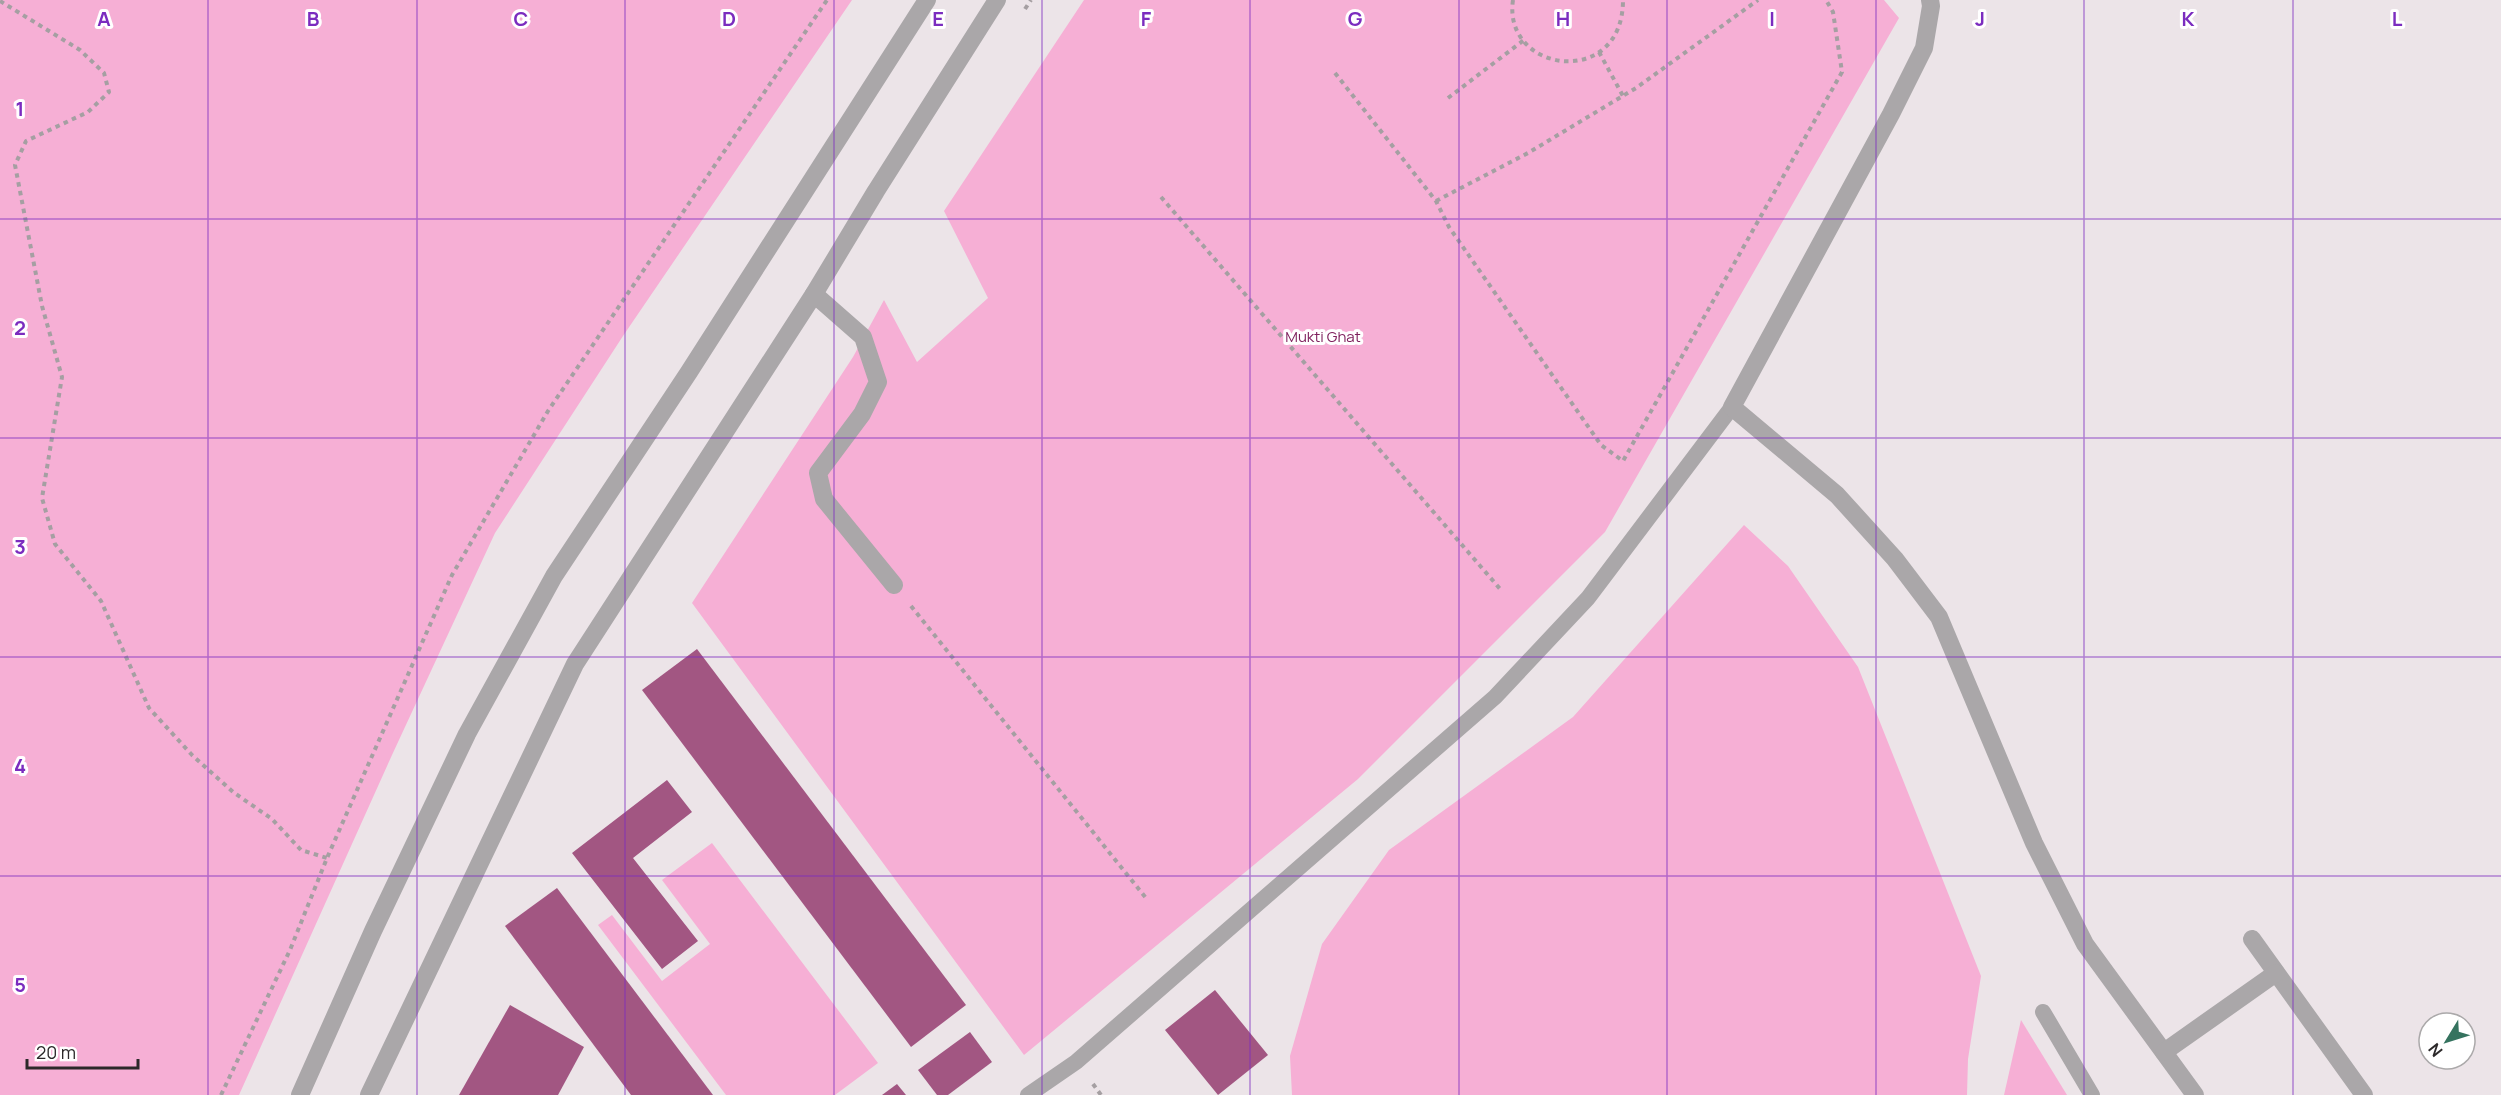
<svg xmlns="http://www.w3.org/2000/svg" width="2501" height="1095" viewBox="0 0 2501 1095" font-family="Manrope,sans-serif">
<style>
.green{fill:#f6afd5}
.building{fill:#a25682}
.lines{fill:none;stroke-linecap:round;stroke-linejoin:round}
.path{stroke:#a59fa2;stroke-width:4;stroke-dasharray:4.5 4.5;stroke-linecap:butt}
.service{stroke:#aaa7a9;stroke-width:16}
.minor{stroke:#aaa7a9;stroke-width:18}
.tertiary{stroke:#aaa7a9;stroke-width:18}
.grid{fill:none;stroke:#7b2cbf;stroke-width:1.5;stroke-opacity:0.55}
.labels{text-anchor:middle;stroke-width:6;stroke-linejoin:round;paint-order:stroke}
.park-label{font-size:15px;fill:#7f205d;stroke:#fff}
.grid-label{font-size:20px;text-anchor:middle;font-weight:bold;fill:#7b2cbf;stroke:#fff;stroke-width:6;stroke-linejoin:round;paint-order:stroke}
</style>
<rect width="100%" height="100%" fill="#ece4e8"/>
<!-- green -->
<g class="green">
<polygon points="0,0 852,0 623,336 495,533 392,755 239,1095 0,1095"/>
<polygon points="1084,0 1884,0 1899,18 1605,532 1358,779 1024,1055 692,603 853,357 884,300 917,362 988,298 944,211"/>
<polygon points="1744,525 1788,566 1858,667 1981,976 1968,1059 1967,1095 1292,1095 1290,1056 1322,944 1389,850 1573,717"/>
<polygon points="712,843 878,1063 835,1095 726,1095 598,925 612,915 662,981 710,944 662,880"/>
<polygon points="2021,1020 2067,1095 2004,1095"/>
</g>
<!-- building -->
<g class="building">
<polygon points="697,649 966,1005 911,1047 642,690"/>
<polygon points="667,780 692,812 633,858 698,941 662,969 572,853"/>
<polygon points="557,888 713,1095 631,1095 505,926"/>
<polygon points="1215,990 1268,1055 1218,1095 1165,1030"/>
<polygon points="510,1005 584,1047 558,1095 459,1095"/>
<polygon points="970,1032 992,1062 948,1095 937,1095 918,1070"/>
<polygon points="897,1084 906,1095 882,1095"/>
</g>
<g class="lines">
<!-- path -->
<g class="path">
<path d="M1513 0C1502 73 1623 90 1623 0"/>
<polyline points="0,1 80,50 104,73 109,92 88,112 26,141 15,165 42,306 62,377 42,498 55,544 101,601 149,708 192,755 233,792 272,819 301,850 327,858"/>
<polyline points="1025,9 1031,0"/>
<polyline points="1599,52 1623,96"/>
<polyline points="1335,73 1436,201 1449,227 1601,445 1623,461 1842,72 1833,12 1826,0"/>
<polyline points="1448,98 1524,40"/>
<polyline points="1161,197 1501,590"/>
<polyline points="1436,201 1528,153 1636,88 1758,0"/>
<polyline points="911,606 1146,898"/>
<polyline points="1093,1084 1101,1095"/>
<polyline points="221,1095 290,950 327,858 452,575 548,411 827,0"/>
</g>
<!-- service -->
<g class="service">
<polyline points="2043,1012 2092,1095"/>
<polyline points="1028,1095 1076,1062 1495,697 1588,598 1732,407"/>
</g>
<!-- minor -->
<g class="minor">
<polyline points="1930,0 1931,6 1924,48 1891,114 1732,407 1837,495 1895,559 1939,617 2034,843 2085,944 2195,1095"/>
<polyline points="814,294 863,337 878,382 862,414 818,473 824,499 894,585"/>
<polyline points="2252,939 2364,1095"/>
<polyline points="2164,1052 2276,973"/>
</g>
<!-- tertiary -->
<g class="tertiary">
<polyline points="300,1095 373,931 467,734 554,576 689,372 927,0"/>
<polyline points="369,1095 575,664 814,294 876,191 997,0"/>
</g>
</g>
<!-- grid -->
<path class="grid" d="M208 0V1095M417 0V1095M625 0V1095M834 0V1095M1042 0V1095M1250 0V1095M1459 0V1095M1667 0V1095M1876 0V1095M2084 0V1095M2293 0V1095M0 219H2501M0 438H2501M0 657H2501M0 876H2501"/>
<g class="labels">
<!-- park labels -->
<g class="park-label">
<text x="1323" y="342">Mukti Ghat</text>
</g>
</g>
<g class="grid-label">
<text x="104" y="26">A</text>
<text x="313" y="26">B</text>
<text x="521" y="26">C</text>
<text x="729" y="26">D</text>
<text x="938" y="26">E</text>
<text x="1146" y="26">F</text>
<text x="1355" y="26">G</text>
<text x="1563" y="26">H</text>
<text x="1772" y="26">I</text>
<text x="1980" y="26">J</text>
<text x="2188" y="26">K</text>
<text x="2397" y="26">L</text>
<text x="20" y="116">1</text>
<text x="20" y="335">2</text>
<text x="20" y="554">3</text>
<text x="20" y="773">4</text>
<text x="20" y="992">5</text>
</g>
<!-- north arrow -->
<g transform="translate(2447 1041) rotate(232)"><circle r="28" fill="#ffffff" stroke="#aba9aa" stroke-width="1.5"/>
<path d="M0-4.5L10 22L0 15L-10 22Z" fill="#35735f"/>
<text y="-9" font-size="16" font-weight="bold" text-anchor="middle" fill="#2c292a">N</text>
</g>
<!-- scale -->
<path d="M27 1059v9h111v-9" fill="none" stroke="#2c292a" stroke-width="3"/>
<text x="36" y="1059" font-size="18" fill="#2c292a" stroke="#ffffff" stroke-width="4.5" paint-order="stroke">20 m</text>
</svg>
